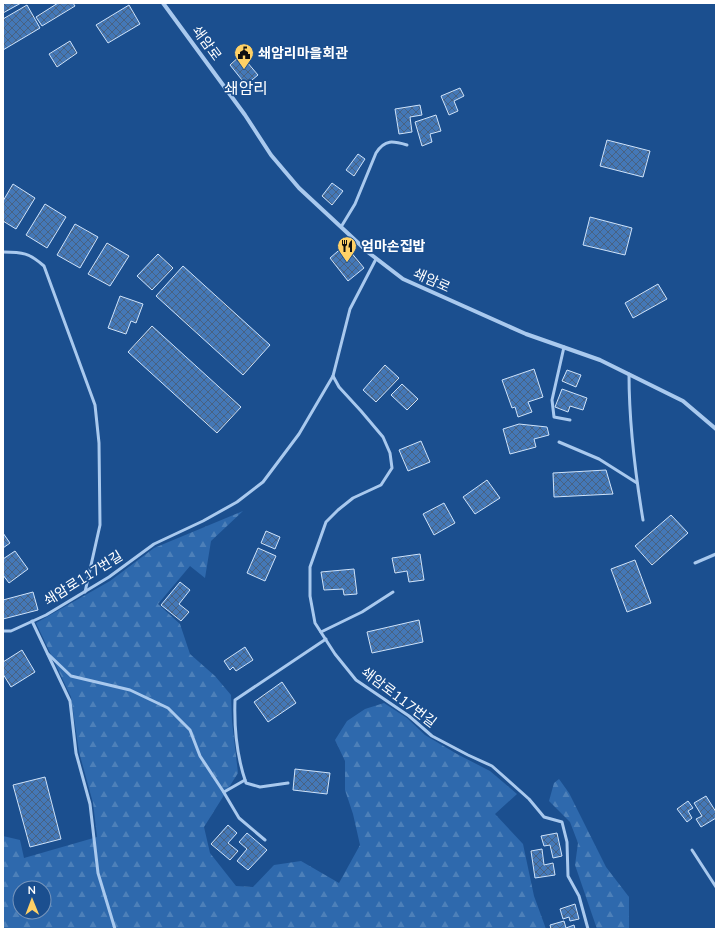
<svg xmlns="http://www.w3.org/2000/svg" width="719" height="932" viewBox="0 0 719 932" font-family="'Nunito Sans','Noto Sans KR',sans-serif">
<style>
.forest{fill:url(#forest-firs);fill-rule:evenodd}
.building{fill:url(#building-cross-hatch);stroke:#cfe3fa}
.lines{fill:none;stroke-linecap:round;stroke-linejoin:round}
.service{stroke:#a9c9ee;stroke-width:3}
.minor{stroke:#a9c9ee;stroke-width:4}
.labels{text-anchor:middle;stroke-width:3.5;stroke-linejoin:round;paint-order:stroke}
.street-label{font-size:14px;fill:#fff;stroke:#1b4f8f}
.poi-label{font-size:14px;font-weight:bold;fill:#fff;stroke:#1b4f8f;text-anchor:start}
.quarter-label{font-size:16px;fill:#fff;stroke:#1b4f8f}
</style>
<defs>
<pattern id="forest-firs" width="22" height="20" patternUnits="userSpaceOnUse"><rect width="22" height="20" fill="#2e69ad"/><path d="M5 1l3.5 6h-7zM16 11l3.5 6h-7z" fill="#4d80b9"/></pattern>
<pattern id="building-cross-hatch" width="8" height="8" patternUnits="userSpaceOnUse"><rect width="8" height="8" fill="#4478b7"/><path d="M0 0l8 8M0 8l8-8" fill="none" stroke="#486282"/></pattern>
</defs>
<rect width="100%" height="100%" fill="#1b4f8f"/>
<!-- forest -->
<g class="forest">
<path d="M243 511 211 541 205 578 190 566 158 604 180 624 190 654 215 676 231 695 232 721 238 773 204 827 210 853 236 886 253 887 274 865 301 861 339 883 360 845 353 814 345 790V761L335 740 347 721 365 709 384 703 407 718 425 735 457 754 490 771 517 794 495 814 523 844 534 896 546 929H3V836L20 840 24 858 97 837 93 803 79 752 71 697 36 623 110 581 154 548ZM20 888H44V912H20Z"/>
<polygon points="559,779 569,793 606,867 629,897 629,929 597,929 575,865 578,843 570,822 549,801 554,783"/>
</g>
<!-- building -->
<g class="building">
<polygon points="3,3 21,3 3,13"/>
<polygon points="58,3 73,3 75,6 42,26 36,17"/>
<polygon points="27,5 40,28 3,50 3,19"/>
<polygon points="129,5 140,24 108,43 96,25"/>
<polygon points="70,41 77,53 57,67 49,54"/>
<polygon points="241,55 258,75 246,85 230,65"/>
<polygon points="460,88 464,96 454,101 458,111 449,115 441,96"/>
<polygon points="420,105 422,115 410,117 412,132 399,134 395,109"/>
<polygon points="436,115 441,131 430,134 432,142 422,146 415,122"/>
<polygon points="607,140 650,151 643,177 600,166"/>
<polygon points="358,154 365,159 354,176 346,170"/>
<polygon points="332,183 343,191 332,205 322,196"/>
<polygon points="13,184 35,198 16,229 3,221 3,201"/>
<polygon points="45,204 66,217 47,248 26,235"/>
<polygon points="590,217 632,228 625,255 583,245"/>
<polygon points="75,224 98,237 80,268 57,255"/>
<polygon points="107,243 129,256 110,286 88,274"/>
<polygon points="345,245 364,268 348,281 330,258"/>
<polygon points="158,254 173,268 152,290 137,276"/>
<polygon points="183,266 270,345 243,375 156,296"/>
<polygon points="658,284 667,299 633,318 625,303"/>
<polygon points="120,296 143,304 136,323 131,321 126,334 108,328"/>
<polygon points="152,326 241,407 217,433 128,352"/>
<polygon points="385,365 399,378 376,402 363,390"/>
<polygon points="534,369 543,397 528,402 532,412 518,417 515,407 512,408 502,380"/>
<polygon points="567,370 581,375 576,387 562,381"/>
<polygon points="402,384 418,399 407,410 391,395"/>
<polygon points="562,389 587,398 583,410 570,406 568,412 555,407"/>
<polygon points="519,424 547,427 549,435 534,439 536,447 510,454 503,429"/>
<polygon points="421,441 430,462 408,471 399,450"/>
<polygon points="606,470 613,494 554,497 553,473"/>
<polygon points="487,480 500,498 475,514 463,497"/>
<polygon points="444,503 455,523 434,535 423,514"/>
<polygon points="671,515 688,533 652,565 635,546"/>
<polygon points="266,531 280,537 275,549 261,543"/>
<polygon points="3,533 10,543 3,548"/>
<polygon points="258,548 276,556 265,581 247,573"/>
<polygon points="15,551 28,569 9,583 3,575 3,559"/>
<polygon points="420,554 424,580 409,582 407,571 395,573 392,558"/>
<polygon points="635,560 651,603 627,612 611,569"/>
<polygon points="354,569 357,594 344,595 343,589 324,590 321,572"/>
<polygon points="180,582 190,590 179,604 189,612 181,621 161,605"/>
<polygon points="33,592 38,610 3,619 3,600"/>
<polygon points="419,620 423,642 372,653 367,632"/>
<polygon points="245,647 253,660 236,671 233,667 230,670 224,661"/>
<polygon points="22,650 35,672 11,687 3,674 3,662"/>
<polygon points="282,682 296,703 268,722 254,702"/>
<polygon points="295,769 330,773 327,794 293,790"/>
<polygon points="45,777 61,839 30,847 13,785"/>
<polygon points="706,796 716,812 716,818 701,827 696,819 702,816 694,803"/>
<polygon points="688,801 693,808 688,811 692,818 687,822 677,809"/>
<polygon points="228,825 237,833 228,843 238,851 230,860 211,844"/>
<polygon points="247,833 267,850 248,870 237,861 247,849 239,842"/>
<polygon points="557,833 562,856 553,858 550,845 544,846 541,836"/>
<polygon points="542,849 544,865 553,863 555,875 535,878 531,851"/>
<polygon points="575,904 579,919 570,921 569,917 563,919 560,909"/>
<polygon points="564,921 566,928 574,925 575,929 551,929 550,925"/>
</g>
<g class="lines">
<!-- service -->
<g class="service">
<path d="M341 227 355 204 376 153C385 139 393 141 407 145"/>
<path d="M3 252C23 252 29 253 44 266L95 405 99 443 100 525 85 592"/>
<polyline points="564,347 552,400 554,417 570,420"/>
<path d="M629 374C629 423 635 472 643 520"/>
<polyline points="333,376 339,387 361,411 383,437 390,453 392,468 381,485 353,498 338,510 326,522 310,567 310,596 315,623 335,654 356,680 409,716 432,736 468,755 492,766 529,799 544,817 562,822 567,842 568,876 579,896 588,929"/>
<polyline points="559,442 599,459 637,483"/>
<polyline points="695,563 716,554"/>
<polyline points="32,621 70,701 76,753 90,804 98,873 115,929"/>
<polyline points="3,631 11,631 46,615 109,577 154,544 203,521 237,502 263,482 299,434 333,376 350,309 376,259"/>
<polyline points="321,632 362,612 393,592"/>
<polyline points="48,654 71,676 130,690 168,708 190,730 200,756 223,791 239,818 265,840"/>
<path d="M288 783 260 787 246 783C237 757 234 728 235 700L326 639"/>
<polyline points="224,792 245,780"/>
<polyline points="692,850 716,887"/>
</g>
<!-- minor -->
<polyline class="minor" points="163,3 245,115 271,155 299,188 369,253 403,279 526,334 600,360 683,401 716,429"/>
</g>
<!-- icons -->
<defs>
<g id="civic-pin" transform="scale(1)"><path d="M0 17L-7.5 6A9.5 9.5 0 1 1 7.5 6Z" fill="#ffd166" stroke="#1b4f8f"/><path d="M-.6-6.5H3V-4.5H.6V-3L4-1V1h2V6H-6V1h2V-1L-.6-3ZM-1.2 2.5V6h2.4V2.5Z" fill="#111"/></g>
<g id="restaurant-pin" transform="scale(1)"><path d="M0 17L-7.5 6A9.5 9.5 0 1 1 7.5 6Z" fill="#ffd166" stroke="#1b4f8f"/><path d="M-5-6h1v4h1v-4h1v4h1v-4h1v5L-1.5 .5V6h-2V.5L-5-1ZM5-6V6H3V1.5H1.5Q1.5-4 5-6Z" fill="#111"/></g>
</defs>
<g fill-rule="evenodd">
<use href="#civic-pin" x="244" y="53"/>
<use href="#restaurant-pin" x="347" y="246"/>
</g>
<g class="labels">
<!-- street labels -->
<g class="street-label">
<text transform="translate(207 43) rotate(54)" y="5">쇄암로</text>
<text transform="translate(432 280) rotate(24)" y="5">쇄암로</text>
<text transform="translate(83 578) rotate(-32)" y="5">쇄암로117번길</text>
<text transform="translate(399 697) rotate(37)" y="5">쇄암로117번길</text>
</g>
<!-- poi labels -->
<g class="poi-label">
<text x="258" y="58">쇄암리마을회관</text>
<text x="361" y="251">엄마손집밥</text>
</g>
<!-- quarter labels -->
<g class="quarter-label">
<text x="246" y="94">쇄암리</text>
</g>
</g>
<!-- border -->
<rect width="719" height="932" fill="none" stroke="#ffffff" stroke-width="8"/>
<!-- north arrow -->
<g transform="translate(32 900) rotate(359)"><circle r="19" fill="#1b4f8f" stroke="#7695bc"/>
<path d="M0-3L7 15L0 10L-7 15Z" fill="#ffd166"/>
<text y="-6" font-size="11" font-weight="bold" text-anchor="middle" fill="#ffffff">N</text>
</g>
</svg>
